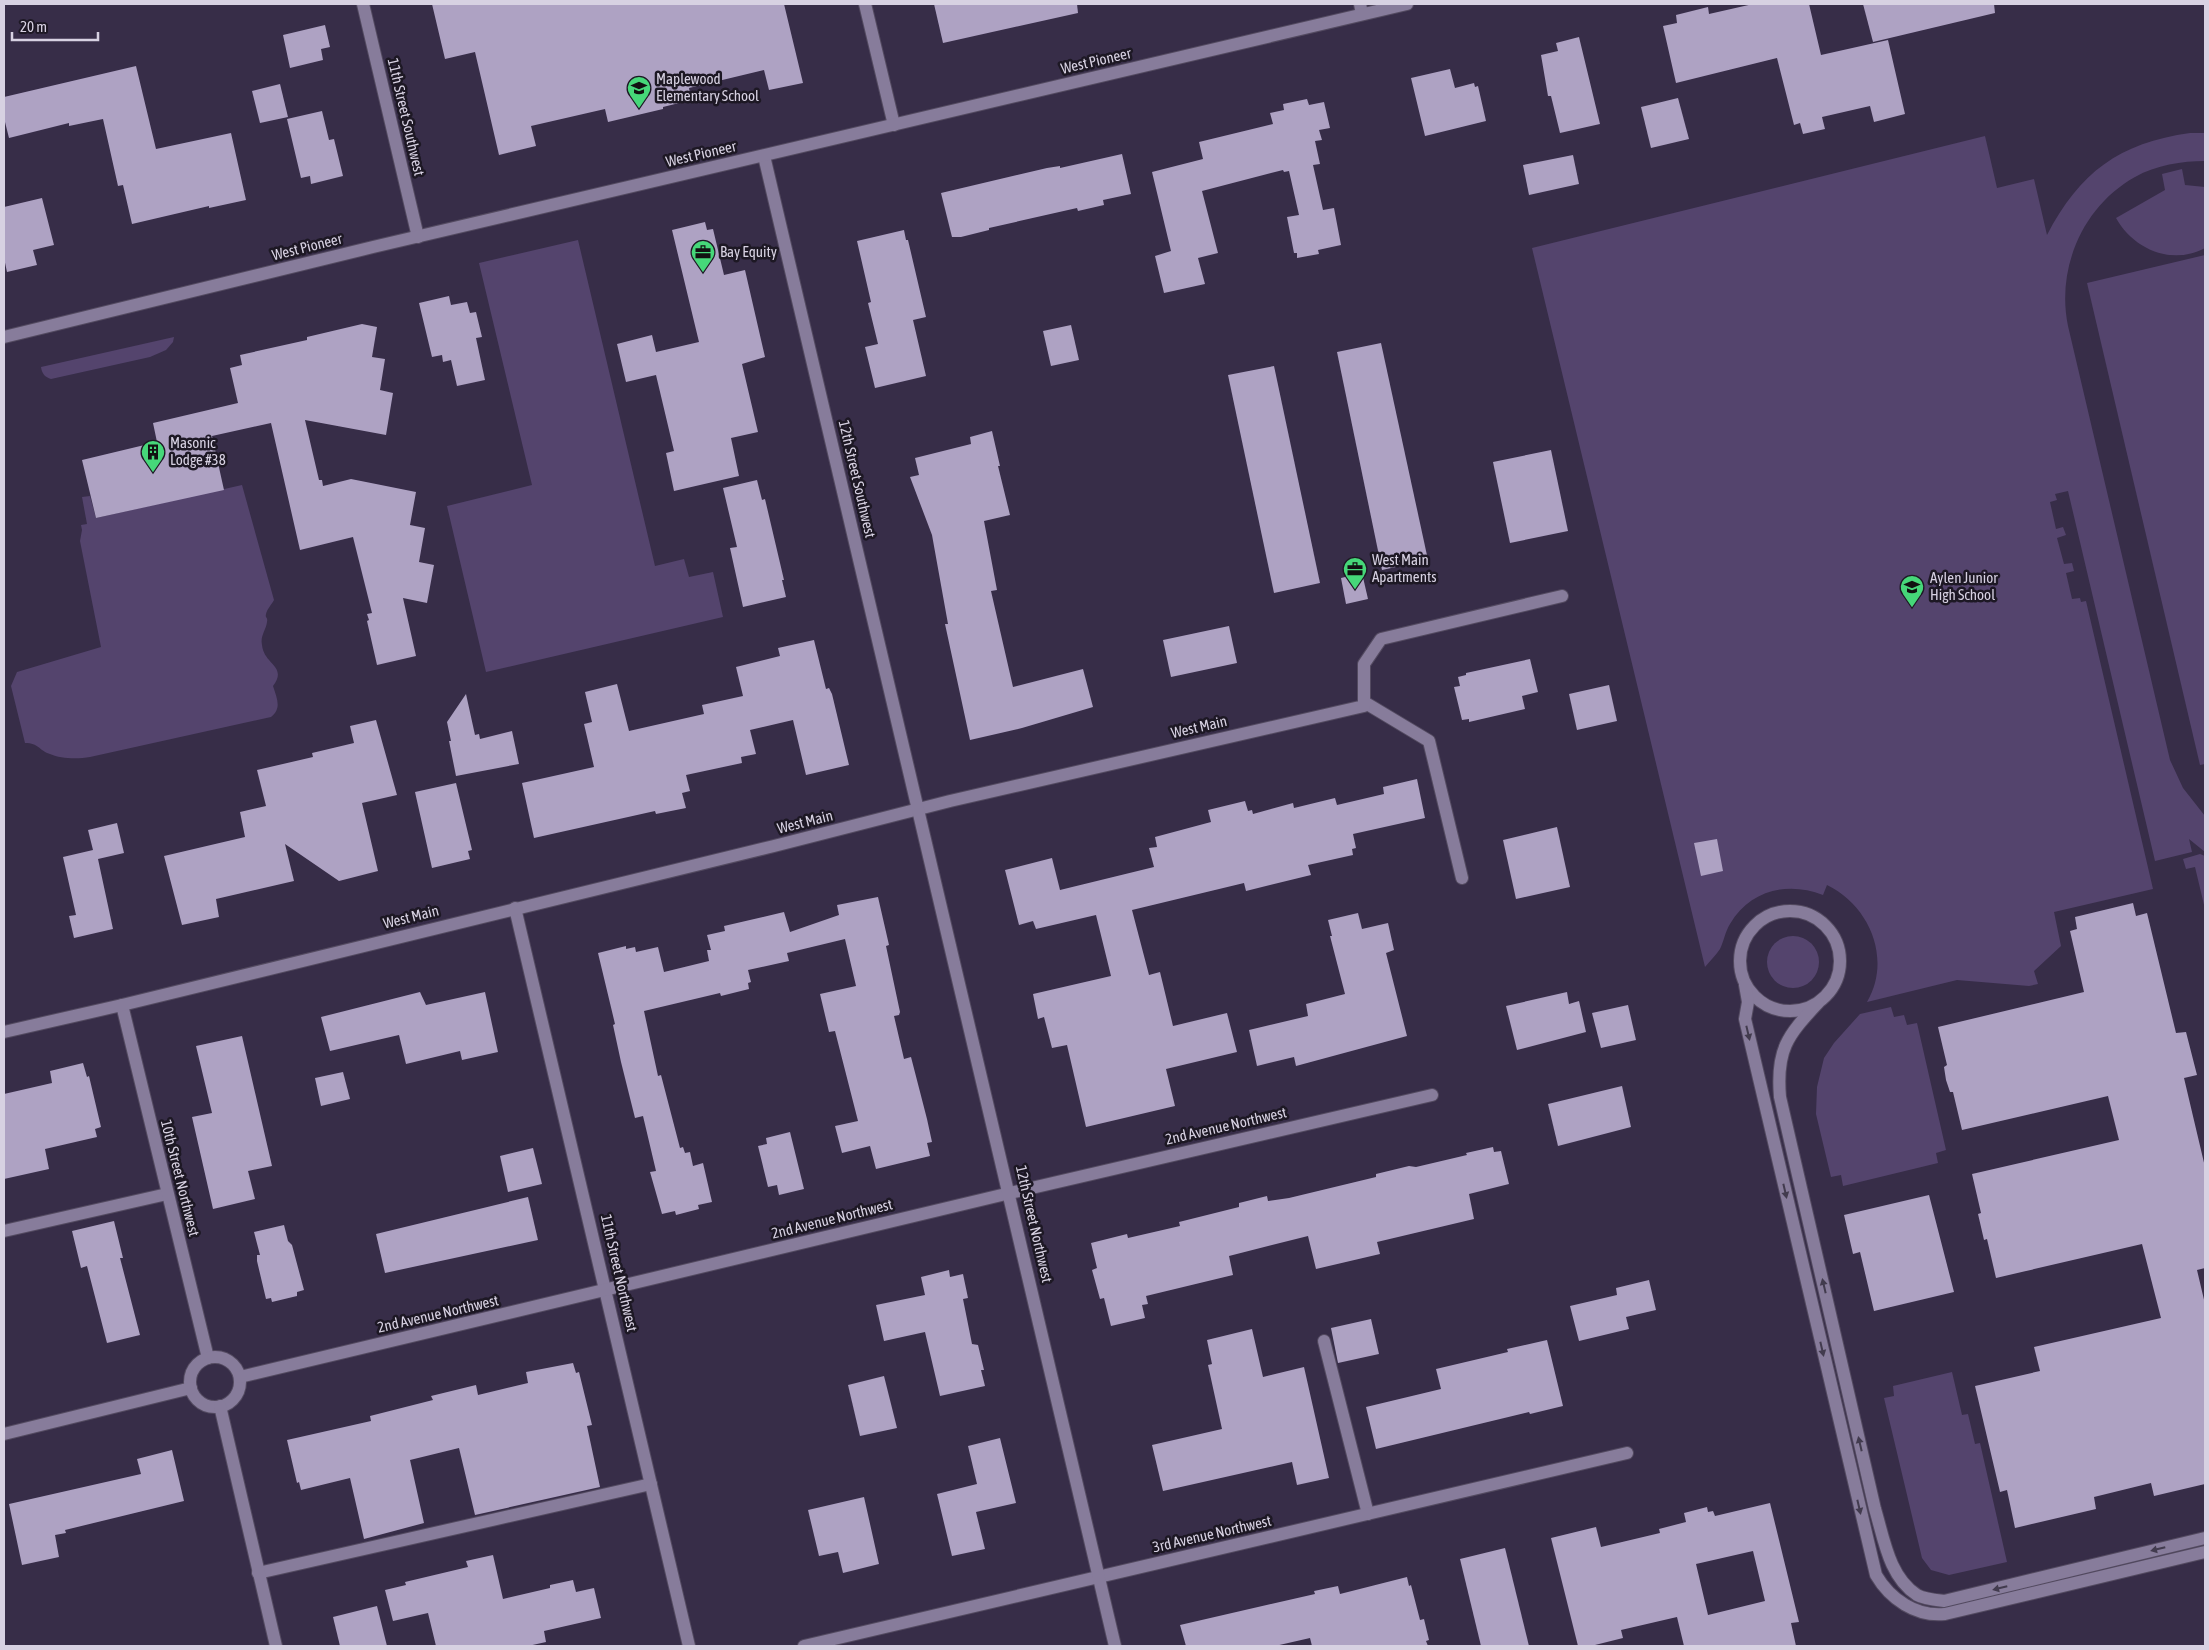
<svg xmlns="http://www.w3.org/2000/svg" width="2209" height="1650" viewBox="0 0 2209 1650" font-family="'Asap Condensed',sans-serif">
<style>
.green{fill:#54446d}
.building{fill:#aea2c3;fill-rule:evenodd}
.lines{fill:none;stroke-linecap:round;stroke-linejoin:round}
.lane-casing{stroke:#534a60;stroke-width:14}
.street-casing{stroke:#534a60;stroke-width:14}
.secondary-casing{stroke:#534a60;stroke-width:14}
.lane{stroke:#877c9b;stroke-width:12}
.street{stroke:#877c9b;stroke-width:12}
.secondary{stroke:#877c9b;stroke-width:12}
.oneway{fill:#423b4e}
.labels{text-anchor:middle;stroke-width:5;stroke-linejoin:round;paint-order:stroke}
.street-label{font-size:15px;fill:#d7d1e2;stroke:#1d1824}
.poi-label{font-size:15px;fill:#d7d1e2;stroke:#1d1824;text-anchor:start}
</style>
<rect width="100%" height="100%" fill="#372d48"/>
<!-- green -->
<g class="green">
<path d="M2190 133H2205V161C2182 161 2156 165 2135 177 2083 206 2056 268 2068 326L2170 760 2183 788 2205 816V852L2189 839 2192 852 2155 861 2068 491 2055 494 2057 500 2050 502 2056 529 2063 527 2066 535 2057 538 2064 564 2072 563 2074 571 2066 573 2072 599 2080 598 2081 602 2086 601 2153 889 2054 912 2061 946 2034 971 2038 984 2029 986 1957 980 1867 1002C1892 959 1870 906 1827 885L1823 895C1788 881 1750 890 1730 924 1725 932 1724 941 1720 949 1716 955 1710 961 1705 967L1532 248 1985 136 1997 188 2034 179 2047 235C2080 172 2119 143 2190 133Z"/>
<path d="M2182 169 2185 185 2205 187V248C2172 266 2133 249 2116 218L2165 190 2162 174Z"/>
<polygon points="578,240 655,566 684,559 689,577 713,572 723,617 486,672 447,506 532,485 479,263"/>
<polygon points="2205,255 2205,764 2200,765 2087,283"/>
<path d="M174 337 173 342 166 350 150 357 51 379C45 377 42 374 41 367Z"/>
<path d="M242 485 274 600C272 604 267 609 266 614 265 619 268 616 267 622 266 630 260 636 262 645 264 665 288 666 273 686 277 699 282 708 271 717L90 757C78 759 61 759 50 754 38 750 39 743 25 743L11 686 17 672 101 647 80 541 82 530 81 525 87 524 82 497 90 496 96 518Z"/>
<polygon points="2200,854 2205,856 2205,909 2195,867 2186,869 2183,859"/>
<circle cx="1793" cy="962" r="26"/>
<polygon points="1891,1007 1894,1017 1904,1015 1907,1025 1917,1023 1946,1150 1936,1153 1938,1163 1843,1186 1841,1175 1831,1177 1816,1114 1817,1087 1824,1058 1834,1043 1860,1014"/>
<polygon points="1952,1372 1962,1415 1968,1414 1975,1444 1980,1443 2007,1562 1949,1575 1931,1570 1922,1558 1884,1398 1894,1396 1893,1386"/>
</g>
<!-- building -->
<g class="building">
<polygon points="432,4 784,4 803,83 769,90 764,70 689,88 691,100 663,107 663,109 608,122 605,109 531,126 536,146 499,155 475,52 445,59"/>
<polygon points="934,4 1077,4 1078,13 943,43"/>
<polygon points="1753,4 1809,4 1821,55 1888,40 1905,114 1874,122 1870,106 1822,117 1825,129 1803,134 1800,123 1794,125 1777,58 1676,83 1663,26 1677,23 1676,15 1708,7 1709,14"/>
<polygon points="1863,4 1994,4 1995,13 1873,42"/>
<polygon points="325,25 330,47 321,49 323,60 290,68 283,35"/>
<polygon points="1579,37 1600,124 1560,133 1551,96 1548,96 1541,55 1558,51 1556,43"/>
<polygon points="136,66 156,149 231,133 246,200 209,208 209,206 132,224 123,185 118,186 103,119 69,126 69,123 9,138 4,118 4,97"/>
<polygon points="1450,69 1455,88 1474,83 1475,87 1478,86 1486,121 1425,136 1411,78"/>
<polygon points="280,84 288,117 260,123 252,91"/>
<polygon points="1678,98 1689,139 1651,148 1641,107"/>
<polygon points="1307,99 1309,105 1324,102 1330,128 1319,130 1322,140 1315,141 1320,164 1313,165 1323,210 1334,208 1341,245 1318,250 1319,254 1297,258 1297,253 1294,253 1287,217 1299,215 1289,171 1284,172 1283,170 1202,191 1218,253 1198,258 1205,284 1164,293 1155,256 1171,251 1152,172 1203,159 1199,142 1273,124 1270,113 1284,110 1283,104"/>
<polygon points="322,111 329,140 334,139 343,176 311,184 310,176 301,178 287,119"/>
<polygon points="1122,154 1131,194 1103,200 1104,205 1078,211 1077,208 989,228 989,230 961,237 952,237 941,193 1047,168 1060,166 1060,168"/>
<polygon points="1573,155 1579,184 1529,195 1523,165"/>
<polygon points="42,198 54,245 33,250 37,265 7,272 4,258 4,207"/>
<polygon points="705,222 707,230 713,229 724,275 745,270 765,357 742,364 758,432 731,438 739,476 674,491 666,453 674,451 656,375 626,382 617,344 652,335 656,352 699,342 672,230"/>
<polygon points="904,230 906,240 908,240 926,317 913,320 926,376 875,388 865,347 878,344 868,303 871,302 857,241"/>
<polygon points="449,296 451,305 467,302 470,313 476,312 482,337 476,338 485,380 457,386 451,360 443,362 442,355 432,357 419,303"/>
<polygon points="362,324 377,327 372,357 385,359 380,390 393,393 386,435 305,420 319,480 322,480 323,486 351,479 416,492 410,525 425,528 419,562 434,565 427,603 403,598 416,656 377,665 367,621 369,620 367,614 372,613 353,537 300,550 271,423 212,436 224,490 96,518 82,460 157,442 153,423 238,403 230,368 242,365 240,355 307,340 307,337"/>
<polygon points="1071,325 1079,360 1051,366 1043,331"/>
<polygon points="1381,343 1428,560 1382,570 1337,352"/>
<polygon points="1274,366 1320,583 1274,593 1228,375"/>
<polygon points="992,431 1000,466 998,466 1010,515 984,521 997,590 991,591 1013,687 1083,669 1093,707 1022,728 970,740 945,624 948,624 932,535 910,477 919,475 915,458 971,444 970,437"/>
<polygon points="1551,450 1568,531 1510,543 1493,462"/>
<polygon points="757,480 762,500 765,499 784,580 782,580 786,597 743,607 730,548 737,547 723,488"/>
<polygon points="1362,573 1368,599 1346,604 1341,578"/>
<polygon points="1229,626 1237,663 1171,677 1163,640"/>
<polygon points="814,640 826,689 829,688 832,694 849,765 806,775 793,720 750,730 756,754 741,757 742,763 686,775 690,791 682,793 686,808 656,814 655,811 534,838 522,783 594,767 584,724 592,722 585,692 617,684 629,731 704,714 702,705 743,696 736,667 780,656 778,648"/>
<polygon points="1530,659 1538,692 1522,696 1525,709 1469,722 1469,719 1462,720 1454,687 1460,686 1458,677 1466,675 1466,673"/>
<polygon points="1609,685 1617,721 1577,730 1569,694"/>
<polygon points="466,694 475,735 479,734 480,739 512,731 519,764 456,776 449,741 451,741 447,722"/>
<polygon points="376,720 397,795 362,803 378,871 339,881 285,844 294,881 216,899 219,917 182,925 164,856 245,837 240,812 266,806 257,770 313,757 312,753 354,743 350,726"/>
<polygon points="1417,779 1425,818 1353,834 1356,848 1352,849 1353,855 1308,865 1311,875 1246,891 1244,883 1132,910 1149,975 1160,972 1173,1026 1227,1013 1237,1052 1166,1069 1175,1106 1086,1127 1067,1045 1052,1048 1044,1017 1038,1019 1033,994 1111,976 1096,915 1036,929 1033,921 1019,925 1005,870 1052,858 1060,890 1154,867 1149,848 1157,847 1155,837 1211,822 1208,810 1245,801 1248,811 1252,810 1253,814 1293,803 1294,808 1335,798 1337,805 1384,794 1383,787"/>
<polygon points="456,783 472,850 468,851 470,859 432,868 415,792"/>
<polygon points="117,823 124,853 98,859 113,929 74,938 69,916 76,915 63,857 93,850 88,830"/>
<polygon points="1557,827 1570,887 1516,899 1503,840"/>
<polygon points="1717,839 1723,871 1701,876 1694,843"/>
<polygon points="878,897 889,945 886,946 900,1012 899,1015 894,1016 904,1059 911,1057 927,1119 932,1142 927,1143 930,1156 876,1169 870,1146 842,1153 835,1126 858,1121 835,1031 829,1032 820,994 856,986 845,939 787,953 789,961 748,970 751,982 748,983 749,989 721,996 720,993 644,1011 658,1076 661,1075 680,1148 683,1147 685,1153 690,1152 693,1166 703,1163 712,1202 698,1205 699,1209 676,1215 675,1211 662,1214 650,1172 656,1171 643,1116 635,1118 621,1062 613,1025 615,1024 598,953 626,946 626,949 635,947 636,952 658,947 664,972 709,961 707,950 711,950 707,935 725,931 724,926 784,912 790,932 839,915 837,905"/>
<polygon points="2133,903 2136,916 2147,913 2176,1033 2186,1032 2197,1075 2184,1078 2205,1167 2205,1268 2197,1270 2205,1304 2205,1484 2154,1496 2151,1483 2094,1497 2096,1509 2015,1528 2007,1490 2000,1492 1975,1386 2040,1371 2034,1347 2161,1318 2142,1244 1996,1278 1987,1239 1984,1240 1978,1214 1981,1213 1972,1174 2119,1140 2108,1096 1962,1130 1953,1092 1950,1092 1946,1080 1944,1067 1947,1065 1938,1027 2084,992 2070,931 2077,929 2075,917"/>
<polygon points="1358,913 1362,929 1388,923 1394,950 1386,953 1407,1036 1296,1066 1294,1057 1257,1066 1249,1030 1308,1016 1306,1004 1345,994 1330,936 1332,936 1328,920"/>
<polygon points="420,992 426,1005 485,992 498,1052 462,1060 460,1051 406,1064 399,1035 330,1051 321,1017"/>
<polygon points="1567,992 1569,1004 1579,1001 1586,1032 1517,1050 1506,1006"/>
<polygon points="1628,1005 1636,1040 1601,1048 1592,1013"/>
<polygon points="242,1036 272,1166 248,1171 255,1199 213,1209 192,1117 212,1113 196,1046"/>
<polygon points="83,1063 87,1077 89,1076 101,1127 95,1129 97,1137 45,1149 49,1169 4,1179 4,1094 52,1083 50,1071"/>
<polygon points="343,1072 350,1099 321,1106 315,1078"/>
<polygon points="1622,1086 1631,1127 1558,1146 1548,1104"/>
<polygon points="790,1132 804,1189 779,1195 777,1185 768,1187 758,1146 767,1144 766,1138"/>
<polygon points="1493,1147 1494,1152 1501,1151 1509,1184 1469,1194 1474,1219 1377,1242 1380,1254 1316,1269 1308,1236 1229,1256 1233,1275 1146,1296 1148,1304 1142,1305 1145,1318 1111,1326 1104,1298 1100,1299 1092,1270 1097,1268 1091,1243 1127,1234 1128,1238 1180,1226 1179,1222 1239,1207 1239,1203 1267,1196 1268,1201 1289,1198 1376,1177 1376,1174 1409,1166 1416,1167 1467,1155 1466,1153"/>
<polygon points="533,1148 542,1184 508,1192 500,1156"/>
<polygon points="1929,1195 1954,1292 1874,1311 1860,1252 1853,1254 1844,1215"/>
<polygon points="528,1197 538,1240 385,1273 376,1234"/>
<polygon points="114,1221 123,1258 120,1258 140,1335 107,1343 87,1266 81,1268 72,1231"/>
<polygon points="284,1225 288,1241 292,1245 304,1290 297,1292 297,1296 272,1302 271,1298 266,1299 257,1261 257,1255 260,1255 254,1232"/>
<polygon points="949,1270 950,1277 963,1274 968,1298 963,1299 972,1344 978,1345 984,1370 981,1370 985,1386 940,1396 925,1332 884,1341 876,1305 925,1295 921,1277"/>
<polygon points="1649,1280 1656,1310 1626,1317 1629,1329 1579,1341 1570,1306 1617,1295 1616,1288"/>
<polygon points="1371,1319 1379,1354 1338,1363 1331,1328"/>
<polygon points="1252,1329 1263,1377 1304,1367 1329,1478 1297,1485 1292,1462 1163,1491 1152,1445 1222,1429 1208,1365 1212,1364 1207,1340"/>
<polygon points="1547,1340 1563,1406 1530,1414 1529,1412 1376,1449 1366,1407 1441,1389 1436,1369 1508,1352 1507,1349"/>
<polygon points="573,1363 576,1373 579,1372 592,1425 587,1426 600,1487 475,1515 459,1448 410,1460 424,1523 364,1539 350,1478 301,1490 299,1482 297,1483 287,1440 371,1421 370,1416 433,1400 431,1396 476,1385 478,1395 528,1383 526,1372"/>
<polygon points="884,1376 897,1428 860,1436 848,1385"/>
<polygon points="1000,1438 1016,1503 976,1512 985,1549 952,1556 937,1494 977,1484 968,1446"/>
<polygon points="172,1450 184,1501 65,1530 66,1533 55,1535 59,1557 22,1565 9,1504 141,1474 137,1459"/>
<polygon points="864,1497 879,1564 843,1573 838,1552 819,1556 808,1510"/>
<path d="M1770 1503 1799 1622 1791 1623 1796 1646H1684L1677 1617 1621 1630 1623 1638 1591 1646H1578L1551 1538 1596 1527 1601 1547 1660 1533 1659 1529 1686 1522 1684 1513 1707 1507 1708 1512 1713 1511 1715 1516ZM1753 1551 1765 1601 1708 1615 1696 1564Z"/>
<polygon points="1505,1548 1529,1646 1481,1646 1460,1559"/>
<polygon points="493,1555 503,1599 550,1588 550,1585 573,1580 576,1592 594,1588 601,1618 544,1631 546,1642 528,1646 436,1646 428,1613 393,1621 385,1590 406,1585 405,1582 468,1567 466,1561"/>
<polygon points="1407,1577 1409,1586 1411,1585 1420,1620 1424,1619 1429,1640 1426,1641 1428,1646 1312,1646 1310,1638 1275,1646 1186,1646 1180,1625 1315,1594 1314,1591 1338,1586 1340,1594"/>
<polygon points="377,1606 387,1646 340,1646 333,1617"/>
</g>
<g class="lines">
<!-- lane casing -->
<g class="lane-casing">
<g id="lane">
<polyline points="1364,702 1429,741 1462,878"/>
<circle cx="1790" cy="961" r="50"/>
<path d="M1745 985 1748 1002 1745 1019 1876 1575C1890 1599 1916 1617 1945 1614L2205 1552"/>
<path d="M1818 1003C1787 1036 1776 1050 1780 1097L1875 1509C1884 1539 1889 1577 1917 1595 1924 1599 1935 1600 1944 1601L2205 1538"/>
<polyline points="4,1231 167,1194"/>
<polyline points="1324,1341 1368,1514"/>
<polyline points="258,1573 651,1484"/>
</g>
</g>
<!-- street casing -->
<g class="street-casing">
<g id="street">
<polyline points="363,4 418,237"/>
<polyline points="865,4 894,125"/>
<polyline points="1360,4 1362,14"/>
<polyline points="515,908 689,1646"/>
<polyline points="122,1005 208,1358"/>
<polyline points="4,1032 122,1005 774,846 950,801 1364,706 1364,664 1381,639 1562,596"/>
<circle cx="215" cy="1382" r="25"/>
<polyline points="240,1377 1010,1193 1432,1095"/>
<polyline points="220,1406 276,1646"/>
<polyline points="4,1434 191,1388"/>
<polyline points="804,1646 1627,1453"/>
</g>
</g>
<!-- secondary casing -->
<g class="secondary-casing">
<g id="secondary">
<polyline points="764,156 1115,1646"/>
<polyline points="4,337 373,247 1407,4"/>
</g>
</g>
<!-- lane -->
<use href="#lane" class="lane"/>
<!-- street -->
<use href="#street" class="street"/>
<!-- secondary -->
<use href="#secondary" class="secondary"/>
</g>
<!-- one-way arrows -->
<defs><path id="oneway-solid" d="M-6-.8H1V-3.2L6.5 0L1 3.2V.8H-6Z" transform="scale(1.25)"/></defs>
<g class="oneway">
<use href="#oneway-solid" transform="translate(1748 1033) rotate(77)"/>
<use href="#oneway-solid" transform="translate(1785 1191) rotate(77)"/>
<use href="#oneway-solid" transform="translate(1824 1286) rotate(-103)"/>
<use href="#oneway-solid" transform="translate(1822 1349) rotate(77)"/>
<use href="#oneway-solid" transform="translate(1860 1444) rotate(-103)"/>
<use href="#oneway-solid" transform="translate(1859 1507) rotate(77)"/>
<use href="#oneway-solid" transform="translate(2158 1549) rotate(166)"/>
<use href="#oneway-solid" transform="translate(2000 1588) rotate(166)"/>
</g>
<!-- icons -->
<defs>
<g id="school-pin" transform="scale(1.25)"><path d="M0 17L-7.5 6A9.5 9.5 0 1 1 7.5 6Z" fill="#46d779" stroke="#1d1824"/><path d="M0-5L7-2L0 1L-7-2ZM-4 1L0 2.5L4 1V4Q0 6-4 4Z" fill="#111"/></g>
<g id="office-pin" transform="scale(1.25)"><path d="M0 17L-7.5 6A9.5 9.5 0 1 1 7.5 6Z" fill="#46d779" stroke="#1d1824"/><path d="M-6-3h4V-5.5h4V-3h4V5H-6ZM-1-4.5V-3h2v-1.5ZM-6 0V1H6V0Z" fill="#111"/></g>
<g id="building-pin" transform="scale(1.25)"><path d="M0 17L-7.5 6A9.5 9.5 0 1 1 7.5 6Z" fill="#46d779" stroke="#1d1824"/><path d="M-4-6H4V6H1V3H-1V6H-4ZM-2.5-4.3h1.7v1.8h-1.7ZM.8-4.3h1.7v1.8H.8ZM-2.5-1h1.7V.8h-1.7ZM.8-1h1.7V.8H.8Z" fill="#111"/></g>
</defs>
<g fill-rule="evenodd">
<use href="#school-pin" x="639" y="88"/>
<use href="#office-pin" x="703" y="252"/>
<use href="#building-pin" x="153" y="452"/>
<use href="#office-pin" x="1355" y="569"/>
<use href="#school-pin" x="1912" y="587"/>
</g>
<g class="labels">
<!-- street labels -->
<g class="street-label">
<text transform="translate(1096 61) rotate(-13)" y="5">West Pioneer</text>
<text transform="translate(406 117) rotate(77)" y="5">11th Street Southwest</text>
<text transform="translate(701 154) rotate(-13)" y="5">West Pioneer</text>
<text transform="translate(307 247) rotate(-14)" y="5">West Pioneer</text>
<text transform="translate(857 479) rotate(77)" y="5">12th Street Southwest</text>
<text transform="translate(1199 727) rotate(-13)" y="5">West Main</text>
<text transform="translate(805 822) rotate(-14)" y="5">West Main</text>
<text transform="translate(411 917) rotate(-14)" y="5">West Main</text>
<text transform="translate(1226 1126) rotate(-13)" y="5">2nd Avenue Northwest</text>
<text transform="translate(180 1178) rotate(76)" y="5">10th Street Northwest</text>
<text transform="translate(832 1219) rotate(-14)" y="5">2nd Avenue Northwest</text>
<text transform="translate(1034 1224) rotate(77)" y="5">12th Street Northwest</text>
<text transform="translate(619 1273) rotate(77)" y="5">11th Street Northwest</text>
<text transform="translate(438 1314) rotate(-13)" y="5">2nd Avenue Northwest</text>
<text transform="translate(1212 1534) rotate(-13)" y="5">3rd Avenue Northwest</text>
</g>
<!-- poi labels -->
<g class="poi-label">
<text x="656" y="84">Maplewood<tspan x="656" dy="17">Elementary School</tspan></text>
<text x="720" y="257">Bay Equity</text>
<text x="170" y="448">Masonic<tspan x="170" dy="17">Lodge #38</tspan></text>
<text x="1372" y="565">West Main<tspan x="1372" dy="17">Apartments</tspan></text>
<text x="1930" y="583">Aylen Junior<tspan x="1930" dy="17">High School</tspan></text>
</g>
</g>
<!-- border -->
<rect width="2209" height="1650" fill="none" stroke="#d7d1e2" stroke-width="10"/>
<!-- scale -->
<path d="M12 32v8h86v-8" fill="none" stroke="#d7d1e2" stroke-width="2.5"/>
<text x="20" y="32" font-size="15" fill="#d7d1e2" stroke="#1d1824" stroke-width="4" paint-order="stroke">20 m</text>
</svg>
